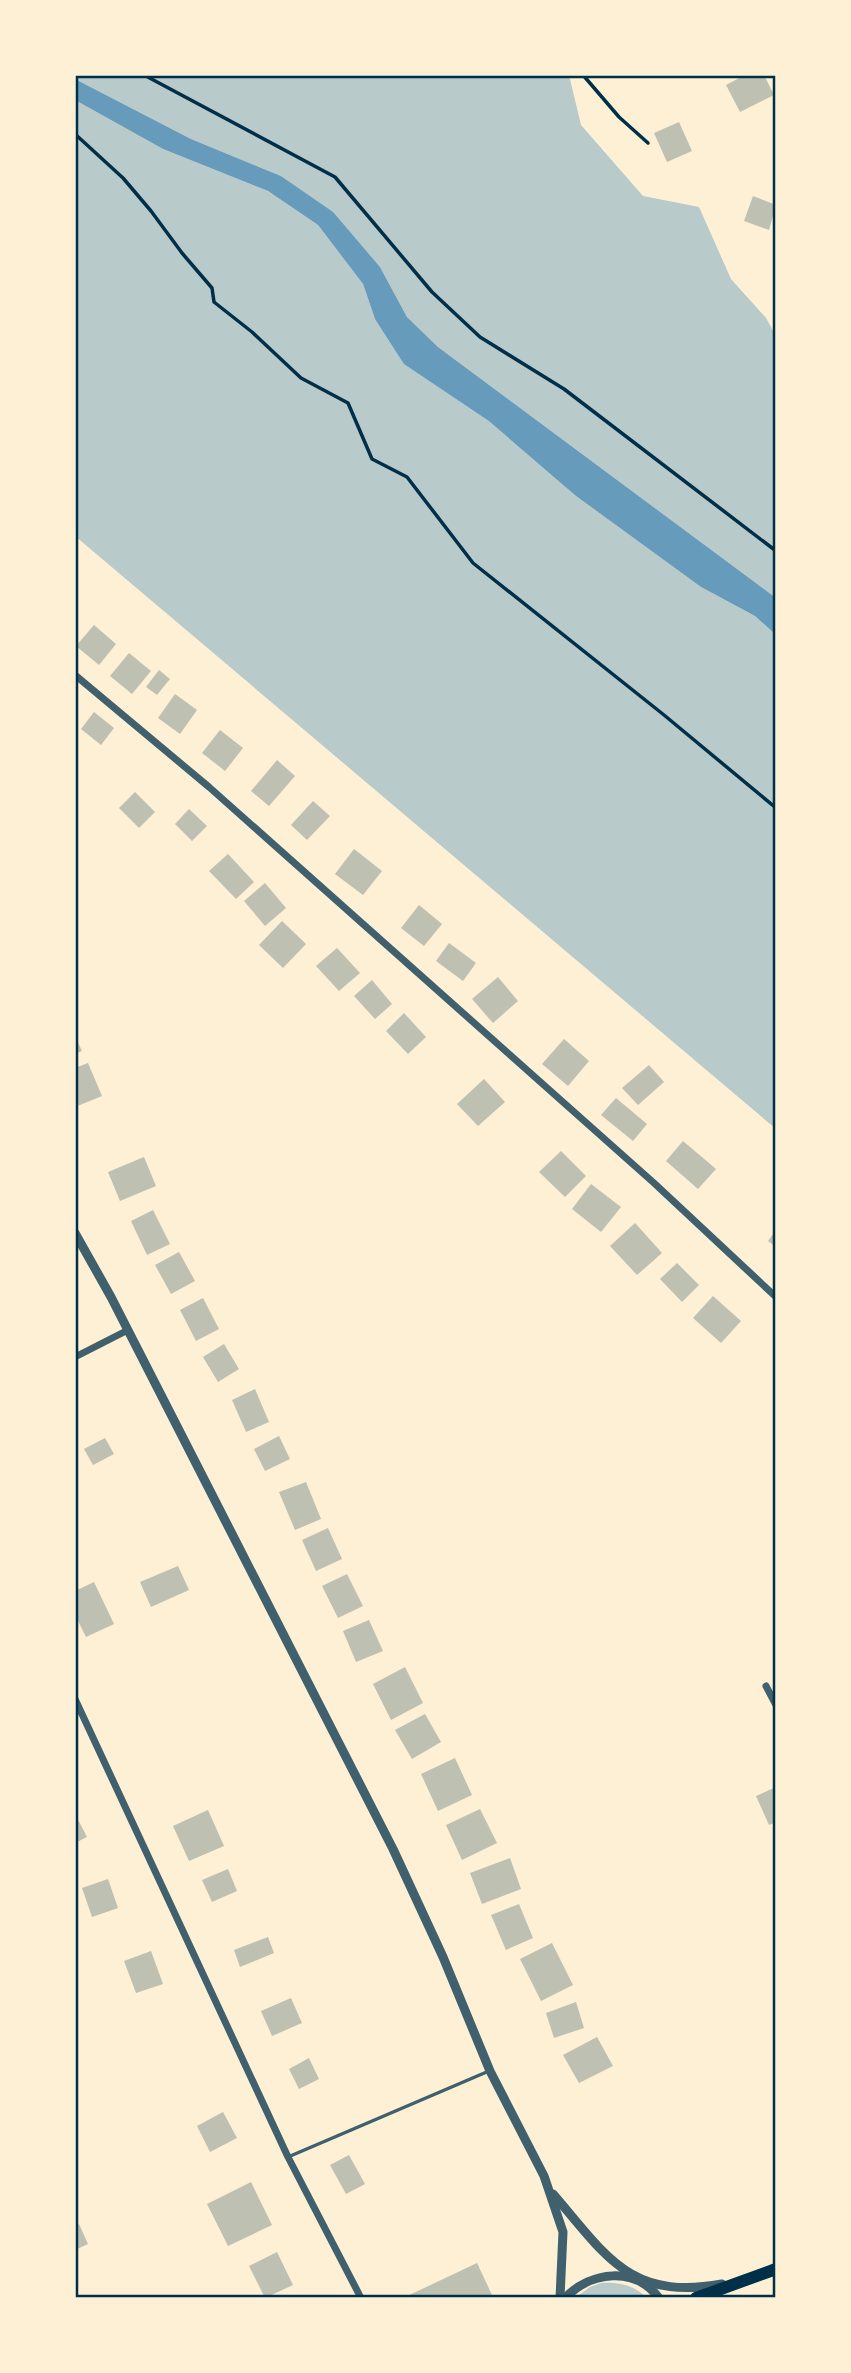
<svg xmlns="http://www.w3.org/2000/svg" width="851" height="2373" viewBox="0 0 851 2373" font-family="Georgia,serif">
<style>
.green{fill:#b9caca}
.water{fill:#669bbc}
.building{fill:#bec0b2}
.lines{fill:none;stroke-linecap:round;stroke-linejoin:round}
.path{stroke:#003049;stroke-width:3.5}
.service{stroke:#3f606c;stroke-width:3.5}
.minor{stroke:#3f606c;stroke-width:7}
.tertiary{stroke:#3f606c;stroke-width:9}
.primary{stroke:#003049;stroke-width:12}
.neatline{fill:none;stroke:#003049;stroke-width:2.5}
</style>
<rect width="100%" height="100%" fill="#fdf0d5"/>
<!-- green -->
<g class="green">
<polygon points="75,75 569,75 581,125 643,196 699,207 731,279 766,318 776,336 776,598 438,347 407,317 380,267 332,212 281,176 191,139 75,79"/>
<polygon points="75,100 163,149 268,191 318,225 363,284 375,319 576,496 701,587 755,616 776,635 776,1129 75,536"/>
<path d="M601 2283C619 2282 634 2285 647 2298H575L590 2287Z"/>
</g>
<!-- water -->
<polygon class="water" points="75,79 191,139 281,176 333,212 380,267 407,317 438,347 776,598 776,635 755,616 701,587 576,496 489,421 404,364 375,319 363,284 318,225 268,191 163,149 75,100"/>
<!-- building -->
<g class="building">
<polygon points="745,75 764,75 774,95 740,112 726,85"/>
<polygon points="679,122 692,151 667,162 654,133"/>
<polygon points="753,196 776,205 769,230 744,221"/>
<polygon points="94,625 116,644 99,665 76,646"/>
<polygon points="129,653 151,671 132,694 110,676"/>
<polygon points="159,670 170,679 157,695 146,687"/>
<polygon points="175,694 197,710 180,734 158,718"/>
<polygon points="94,712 114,728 101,745 81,729"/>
<polygon points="220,730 243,748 225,771 202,753"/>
<polygon points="277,760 295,776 269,806 251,791"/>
<polygon points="135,792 155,812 139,828 119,808"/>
<polygon points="313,801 330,816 307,840 291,825"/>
<polygon points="189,809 207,826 192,841 175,824"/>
<polygon points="354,849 382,871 363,895 335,874"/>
<polygon points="228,854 254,882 236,899 209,871"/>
<polygon points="265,883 286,908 265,926 244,901"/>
<polygon points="419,905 442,924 424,946 401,928"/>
<polygon points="282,921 306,944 283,968 259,945"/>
<polygon points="449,943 476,963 463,981 436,961"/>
<polygon points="337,948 360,973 339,991 316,966"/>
<polygon points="498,977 518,1001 493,1023 472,999"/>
<polygon points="372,980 392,1004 375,1019 354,996"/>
<polygon points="404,1013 426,1037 408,1054 386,1031"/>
<polygon points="75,1036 82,1051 75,1054"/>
<polygon points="564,1039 589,1061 568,1086 542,1064"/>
<polygon points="88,1063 102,1096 75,1107 75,1068"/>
<polygon points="649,1065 664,1082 638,1105 622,1088"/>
<polygon points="484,1079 505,1102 478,1126 457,1104"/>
<polygon points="616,1098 647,1124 633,1141 601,1115"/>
<polygon points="683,1141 716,1169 698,1189 666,1161"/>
<polygon points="561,1151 586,1176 565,1197 539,1172"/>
<polygon points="144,1157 156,1186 120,1201 108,1172"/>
<polygon points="591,1184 621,1207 601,1232 572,1209"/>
<polygon points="153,1210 170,1244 147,1255 131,1221"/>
<polygon points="635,1223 662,1253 637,1275 610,1246"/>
<polygon points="776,1230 776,1247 768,1241"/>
<polygon points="179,1252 195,1281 171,1294 155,1265"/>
<polygon points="677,1263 699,1285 682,1302 660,1279"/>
<polygon points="713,1296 741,1321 721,1343 693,1318"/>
<polygon points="203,1298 219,1329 196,1341 180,1310"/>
<polygon points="224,1344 239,1369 218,1382 203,1357"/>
<polygon points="255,1389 269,1422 246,1432 232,1400"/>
<polygon points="279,1436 290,1459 265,1471 254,1449"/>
<polygon points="105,1438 114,1454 93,1465 84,1449"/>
<polygon points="306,1482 321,1519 295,1530 279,1492"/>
<polygon points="328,1528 342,1559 316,1571 302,1540"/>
<polygon points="178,1566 189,1590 151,1607 140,1582"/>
<polygon points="347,1574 363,1606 338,1618 322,1586"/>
<polygon points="94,1582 114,1624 86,1637 75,1615 75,1591"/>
<polygon points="369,1620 383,1651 356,1662 343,1631"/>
<polygon points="405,1667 423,1703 391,1720 373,1684"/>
<polygon points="425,1714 441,1742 412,1759 395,1730"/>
<polygon points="455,1758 472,1795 438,1811 421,1774"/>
<polygon points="776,1787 776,1822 769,1825 756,1796"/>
<polygon points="480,1809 497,1843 462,1860 446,1825"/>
<polygon points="208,1810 224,1846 189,1861 173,1826"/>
<polygon points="75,1814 87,1837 75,1843"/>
<polygon points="510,1858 521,1889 482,1904 470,1873"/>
<polygon points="228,1869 237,1891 212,1902 202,1880"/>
<polygon points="108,1879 118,1908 92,1917 82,1888"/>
<polygon points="519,1904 533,1938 506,1950 491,1915"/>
<polygon points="268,1937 274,1953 240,1967 234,1950"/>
<polygon points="552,1943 573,1985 541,2001 520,1959"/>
<polygon points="151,1951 163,1984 136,1993 124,1961"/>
<polygon points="291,1998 302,2023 272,2036 261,2011"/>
<polygon points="576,2002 584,2028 554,2038 546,2013"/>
<polygon points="597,2037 613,2066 579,2083 563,2055"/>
<polygon points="309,2058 319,2079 299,2089 289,2069"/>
<polygon points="223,2112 237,2138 210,2152 197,2126"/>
<polygon points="349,2155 365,2184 346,2194 330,2165"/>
<polygon points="251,2182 272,2225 228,2246 207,2204"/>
<polygon points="79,2224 88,2244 75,2250 75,2226"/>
<polygon points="277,2252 293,2285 265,2298 249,2266"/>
<polygon points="477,2263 492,2295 486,2298 403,2298"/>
</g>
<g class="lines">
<!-- path -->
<g class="path">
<polyline points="144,75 335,177 432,292 480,337 564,389 776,551"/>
<polyline points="583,75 619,117 648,143"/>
<polyline points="75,134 123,178 151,211 182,253 212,288 214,302 252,332 301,378 348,403 372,459 407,477 473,563 664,715 776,808"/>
</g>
<!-- service -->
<polyline class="service" points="288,2157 489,2071"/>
<!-- minor -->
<g class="minor">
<polyline points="75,675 209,787 654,1183 776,1297"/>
<polyline points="75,1357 128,1330"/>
<polyline points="766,1686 776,1705"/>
<polyline points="75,1699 288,2157 361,2298"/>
</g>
<!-- tertiary -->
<g class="tertiary">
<polyline points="75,1233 111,1297 393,1849 443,1957 490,2071 544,2176 563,2232 560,2298"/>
<path d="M553 2194C606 2255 629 2301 722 2284"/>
<path d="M565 2298C591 2271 635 2266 659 2298"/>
</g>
<!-- primary -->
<polyline class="primary" points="696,2298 776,2269"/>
</g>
<!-- border -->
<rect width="851" height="2373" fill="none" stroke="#fdf0d5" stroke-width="154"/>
<rect x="77" y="77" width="697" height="2219" class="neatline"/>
</svg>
